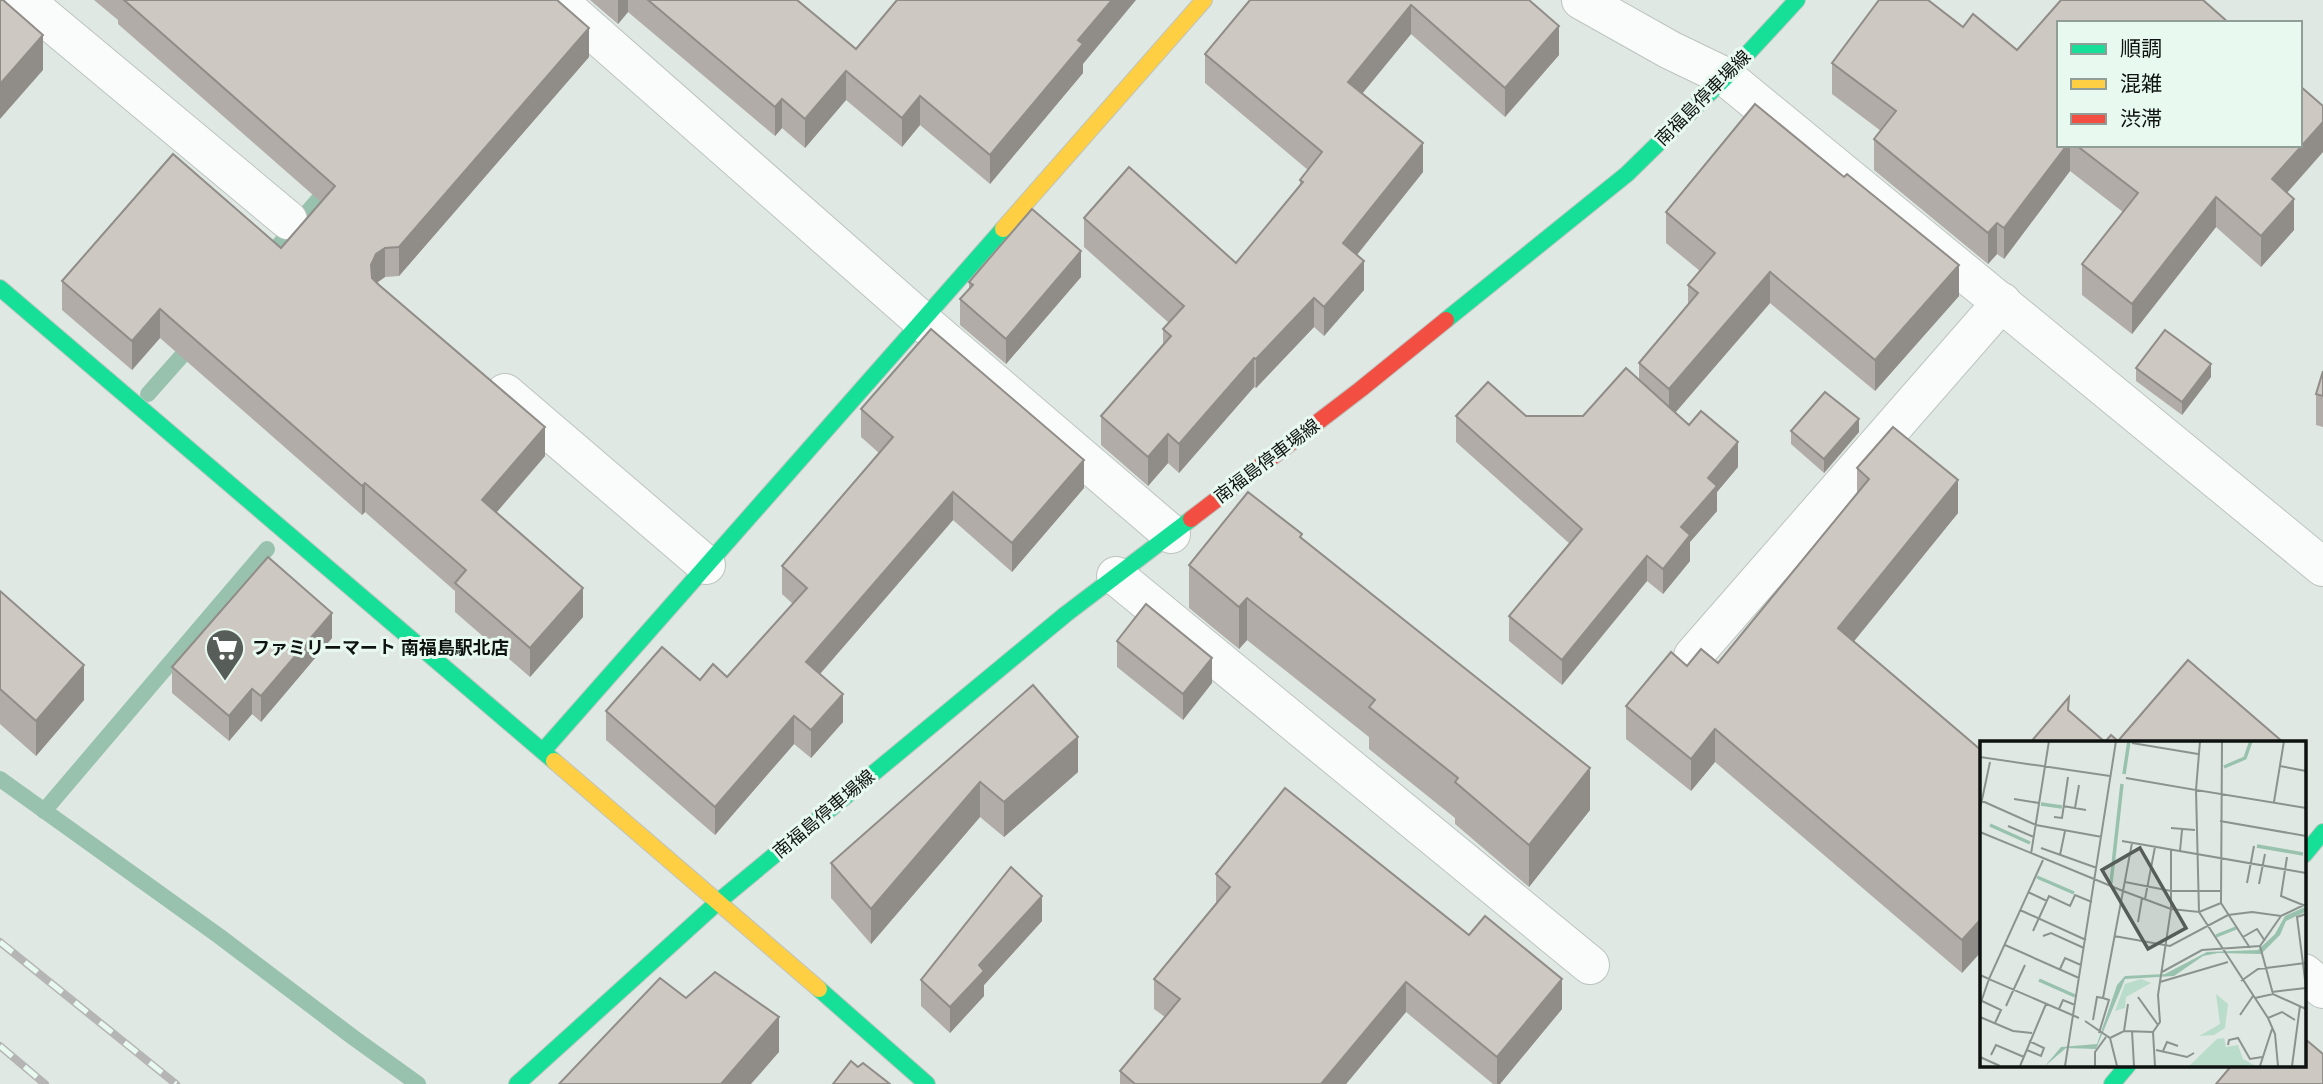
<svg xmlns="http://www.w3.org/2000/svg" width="2323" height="1084" viewBox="0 0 2323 1084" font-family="'Open Sans','Noto Sans JP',sans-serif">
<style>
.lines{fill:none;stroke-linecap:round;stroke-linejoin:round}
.stream{stroke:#98c2ae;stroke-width:16}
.street-casing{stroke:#bdc4c0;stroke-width:40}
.fast-casing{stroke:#bdc4c0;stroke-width:18}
.slow-casing{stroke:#bdc4c0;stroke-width:18}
.jam-casing{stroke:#bdc4c0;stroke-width:18}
.street{stroke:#fafcfb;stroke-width:38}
.fast{stroke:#16e098;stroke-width:16}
.slow{stroke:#ffcf43;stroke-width:16}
.jam{stroke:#f24e42;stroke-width:16}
.rail-casing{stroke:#b4b5b4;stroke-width:8}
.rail{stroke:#e8f9f0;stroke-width:5;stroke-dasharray:16;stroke-linecap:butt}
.wall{fill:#b1aca8}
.shaded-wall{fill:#908c88}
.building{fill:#cec8c3;stroke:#908c88;stroke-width:2}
.labels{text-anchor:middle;stroke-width:6;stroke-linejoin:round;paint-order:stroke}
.street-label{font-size:18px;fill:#0e1311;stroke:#e8f9f0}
.poi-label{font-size:18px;font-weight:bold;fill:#0e1311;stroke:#e8f9f0;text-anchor:start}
.inset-river{fill:none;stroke:#98c2ae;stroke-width:3.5}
.inset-road{fill:none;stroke:#8b938f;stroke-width:2}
.view{fill:#575e5a;fill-opacity:0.15;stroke:#575e5a;stroke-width:3.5}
.inset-edge{fill:none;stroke:#0e1311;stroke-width:3.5}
</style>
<rect width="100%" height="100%" fill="#dfe8e3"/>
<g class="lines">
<!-- stream -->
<g class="stream">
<polyline points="265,261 331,185"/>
<polyline points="148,394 195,341"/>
<polyline points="0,779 219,936 354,1038 418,1084"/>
<polyline points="44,811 267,549"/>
</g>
<!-- street casing -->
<g class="street-casing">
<g id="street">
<polyline points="24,0 288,220"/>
<polyline points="557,0 921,320 1171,534"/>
<polyline points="1581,0 1670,50 1726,77 2323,567"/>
<polyline points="505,393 706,565"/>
<polyline points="1116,576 1590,965"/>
<polyline points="1693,656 2002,302"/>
<polyline points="2304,973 2323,989"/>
</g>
</g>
<!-- fast casing -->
<g class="fast-casing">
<g id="fast">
<polyline points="0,288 554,761"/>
<polyline points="1446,320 1627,174 1726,77 1797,0"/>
<polyline points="543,751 1003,229"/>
<polyline points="2304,855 2323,832"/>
<polyline points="819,989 927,1084"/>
<polyline points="517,1084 719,901 1066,614 1191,519"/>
<polyline points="2112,1084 2128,1065"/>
</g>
</g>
<!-- slow casing -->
<g class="slow-casing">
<g id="slow">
<polyline points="1003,229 1204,0"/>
<polyline points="554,761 819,989"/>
</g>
</g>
<!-- jam casing -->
<g class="jam-casing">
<polyline id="jam" points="1191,519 1361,389 1446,320"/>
</g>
<!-- street -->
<use href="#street" class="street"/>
<!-- fast -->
<use href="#fast" class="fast"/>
<!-- slow -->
<use href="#slow" class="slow"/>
<!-- jam -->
<use href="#jam" class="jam"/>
<!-- rail casing -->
<g class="rail-casing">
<g id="rail">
<polyline points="0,942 176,1084"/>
<polyline points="0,1046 45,1084"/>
</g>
</g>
<!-- rail -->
<use href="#rail" class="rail"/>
</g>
<!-- wall -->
<g class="wall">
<polygon points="94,0 557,0 589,57 399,276 385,277 377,283 545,456 497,512 583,617 530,677 455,612 455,591 365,512 362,515 160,338 132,370 62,310 62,281 281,248 321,202 118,24 118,20"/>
<polygon points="590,0 797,0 856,49 1083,64 1083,73 990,184 920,125 902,147 846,100 805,148 782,128 775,136 628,12 618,24"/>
<polygon points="1250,0 1529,0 1559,55 1505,117 1411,34 1362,93 1423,172 1357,255 1364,290 1324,336 1314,327 1256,388 1254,387 1179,473 1168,463 1148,486 1101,445 1101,416 1163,345 1163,329 1169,323 1084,247 1084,218 1236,263 1300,185 1300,180 1308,170 1205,83 1205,54"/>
<polygon points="1832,63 2059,145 2300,145 2287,193 2294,230 2261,267 2216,227 2132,334 2082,295 2082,264 2123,212 2070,171 2004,259 1997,254 1988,264 1874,170 1874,139 1881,131 1832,94"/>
<polygon points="1666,212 1959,296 1875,391 1770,303 1675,412 1738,467 1717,492 1717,511 1690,542 1690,561 1663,594 1647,581 1562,685 1509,641 1509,616 1570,544 1456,442 1456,416 1583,416 1639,380 1639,363 1688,304 1688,285 1700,271 1666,243"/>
<polygon points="1081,277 1006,364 960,325 960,299 969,289 969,282"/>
<polygon points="2136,368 2211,377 2182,415 2136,381"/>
<polygon points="2323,371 2323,427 2316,425 2316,394"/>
<polygon points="861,409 1084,488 1012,572 953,520 820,674 843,722 811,758 794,744 715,835 606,740 606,711 700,680 727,677 793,604 782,594 782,566 879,453 861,437"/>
<polygon points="1791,431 1859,432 1824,473 1791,444"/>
<polygon points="1857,468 1958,513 1854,641 1982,751 1962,973 1715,762 1691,791 1626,739 1626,706 1687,666 1718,663 1857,493"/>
<polygon points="1302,538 1590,810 1529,887 1455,824 1455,818 1369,749 1369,737 1247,640 1239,649 1189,608 1189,565"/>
<polygon points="0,591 84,700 36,756 0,724"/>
<polygon points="332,638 261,722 252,714 229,741 172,693 172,667"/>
<polygon points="1117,641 1212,683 1183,720 1117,667"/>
<polygon points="1033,685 1078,772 1004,837 980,817 871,944 831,898 831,863"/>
<polygon points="1216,874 1469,935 1562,1009 1500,1084 1493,1084 1406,1012 1346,1084 1120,1084 1120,1071 1165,1017 1154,1009 1154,979 1216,905"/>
<polygon points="1042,921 984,985 984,996 950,1033 921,1006 921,980"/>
</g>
<!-- shaded-wall -->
<g class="shaded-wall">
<polygon points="618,0 628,0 628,12 618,24"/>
<polygon points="1112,0 1136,0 1083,64 1083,73 990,184 990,155 1078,40"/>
<polygon points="1411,5 1411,34 1348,111 1348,82"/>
<polygon points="1559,26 1559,55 1505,117 1505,88"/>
<polygon points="589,28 589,57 399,276 399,247"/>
<polygon points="43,35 43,70 0,119 0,84"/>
<polygon points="846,71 846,100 805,148 805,119"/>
<polygon points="920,96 920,125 902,147 902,118"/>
<polygon points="782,99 782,128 775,136 775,107"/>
<polygon points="2323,122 2323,152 2272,210 2272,179"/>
<polygon points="1423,143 1423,172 1343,272 1343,243"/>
<polygon points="2067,145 2070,145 2070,171 2004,259 2004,228"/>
<polygon points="2216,197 2216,227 2132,334 2132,304"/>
<polygon points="2294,199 2294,230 2261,267 2261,236"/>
<polygon points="1997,223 1997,254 1988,264 1988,233"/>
<polygon points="385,248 385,277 376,283 371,294 371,265 376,254"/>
<polygon points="1081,251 1081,277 1006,364 1006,339"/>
<polygon points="1364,261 1364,290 1324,336 1324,307"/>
<polygon points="1959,265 1959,296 1875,391 1875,360"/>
<polygon points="1770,272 1770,303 1669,420 1669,389"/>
<polygon points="1314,298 1314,327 1256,388 1256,359"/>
<polygon points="160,309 160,338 132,370 132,341"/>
<polygon points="1254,358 1254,387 1179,473 1179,444"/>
<polygon points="2211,364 2211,377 2182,415 2182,402"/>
<polygon points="1859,419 1859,432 1824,473 1824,459"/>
<polygon points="545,427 545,456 482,529 482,500"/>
<polygon points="1168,434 1168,463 1148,486 1148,457"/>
<polygon points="1738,442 1738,467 1717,492 1717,511 1690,542 1690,561 1663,594 1663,569 1681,527 1708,478"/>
<polygon points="1084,460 1084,488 1012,572 1012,543"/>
<polygon points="1958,480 1958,513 1838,661 1838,628"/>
<polygon points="365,483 365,512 362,515 362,486"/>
<polygon points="953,492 953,520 806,690 806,662"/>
<polygon points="1647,556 1647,581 1562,685 1562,660"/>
<polygon points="583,588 583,617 530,677 530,648"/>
<polygon points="1247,598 1247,640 1239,649 1239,607"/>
<polygon points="332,613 332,638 261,722 261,696"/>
<polygon points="1212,658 1212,683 1183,720 1183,694"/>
<polygon points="84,665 84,700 36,756 36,721"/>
<polygon points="252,689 252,714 229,741 229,716"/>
<polygon points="843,694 843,722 811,758 811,730"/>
<polygon points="794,716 794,744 715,835 715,807"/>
<polygon points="1715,729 1715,762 1691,791 1691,759"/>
<polygon points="1078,737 1078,772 1004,837 1004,802"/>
<polygon points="1590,768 1590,810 1529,887 1529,845"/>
<polygon points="980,782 980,817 871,944 871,909"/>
<polygon points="1042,896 1042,921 984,985 984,996 950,1033 950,1007 979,965"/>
<polygon points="1982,918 1982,951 1962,973 1962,940"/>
<polygon points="1562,979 1562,1009 1500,1084 1497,1084 1497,1057"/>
<polygon points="1406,982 1406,1012 1346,1084 1321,1084"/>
<polygon points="779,1017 779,1052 751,1084 721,1084"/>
</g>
<!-- building -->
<g class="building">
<polygon points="0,0 3,0 43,35 0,84"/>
<polygon points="124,0 557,0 589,28 399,247 385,248 376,254 371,265 372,278 379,285 545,427 482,500 583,588 530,648 455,583 466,570 365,483 362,486 160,309 132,341 62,281 173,154 281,248 335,186"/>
<polygon points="648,0 797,0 856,49 897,0 1112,0 1078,40 1083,44 990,155 920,96 902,118 846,71 805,119 782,99 775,107"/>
<polygon points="1250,0 1529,0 1559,26 1505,88 1411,5 1348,82 1423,143 1343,243 1364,261 1324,307 1314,298 1256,359 1254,358 1179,444 1168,434 1148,457 1101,416 1171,336 1163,329 1184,306 1084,218 1129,167 1236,263 1303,182 1300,180 1322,152 1205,54"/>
<polygon points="1879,0 1928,0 1963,27 1973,14 2017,50 2061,0 2203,0 2229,23 2059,23 2059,145 2067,145 2004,228 1997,223 1988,233 1874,139 1896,111 1832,63"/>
<polygon points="2300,86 2323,106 2323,122 2272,179 2294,199 2261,236 2216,197 2132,304 2082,264 2138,193 2076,145 2300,145"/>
<polygon points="1755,104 1844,177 1847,174 1959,265 1875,360 1770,272 1669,389 1639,363 1698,293 1688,285 1715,253 1666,212"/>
<polygon points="1032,209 1081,251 1006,339 960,299 973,285 969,282"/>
<polygon points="931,329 1084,460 1012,543 953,492 806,662 843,694 811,730 794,716 715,807 606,711 662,647 700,680 713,664 727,677 807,588 782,566 893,437 861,409"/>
<polygon points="2165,330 2211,364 2182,402 2136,368"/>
<polygon points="1626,368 1689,425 1701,411 1738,442 1708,478 1717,486 1681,527 1690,535 1663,569 1647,556 1562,660 1509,616 1582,529 1456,416 1488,382 1526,416 1583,416"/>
<polygon points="2323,371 2323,396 2316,394"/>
<polygon points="1825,392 1859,419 1824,459 1791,431"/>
<polygon points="1893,427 1958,480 1838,628 1982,751 1982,918 1962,940 1715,729 1691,759 1626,706 1671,652 1687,666 1701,649 1718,663 1869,479 1857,468"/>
<polygon points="1248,492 1302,534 1300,537 1590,768 1529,845 1455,782 1458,778 1369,707 1375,700 1247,598 1239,607 1189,565"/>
<polygon points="268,557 332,613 261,696 252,689 229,716 172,667"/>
<polygon points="0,591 84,665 36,721 0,689"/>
<polygon points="1146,604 1212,658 1183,694 1117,641"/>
<polygon points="2188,660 2284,743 2030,743 2069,697 2068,710 2105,742 2111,735 2118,741"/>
<polygon points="1033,685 1078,737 1004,802 980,782 871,909 831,863"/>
<polygon points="1285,788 1469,935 1485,916 1562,979 1497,1057 1406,982 1321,1084 1135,1084 1120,1071 1180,999 1154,979 1230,887 1216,874"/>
<polygon points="1011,867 1042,896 979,965 984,971 950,1007 921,980"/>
<polygon points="715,972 779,1017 721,1084 559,1084 660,978 686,998"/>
<polygon points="2304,1038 2323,1054 2323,1084 2216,1084 2232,1065 2304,1065"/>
<polygon points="851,1061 858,1067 863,1063 890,1084 833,1084"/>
</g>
<!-- icons -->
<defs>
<g id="supermarket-pin" transform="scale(2.0125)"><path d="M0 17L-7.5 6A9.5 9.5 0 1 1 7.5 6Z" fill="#575e5a" stroke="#e8f9f0"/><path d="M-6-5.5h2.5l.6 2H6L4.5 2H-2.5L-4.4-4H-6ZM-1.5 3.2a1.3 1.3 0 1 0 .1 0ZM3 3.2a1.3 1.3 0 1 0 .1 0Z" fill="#fff"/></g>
</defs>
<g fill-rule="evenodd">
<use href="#supermarket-pin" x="225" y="648"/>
</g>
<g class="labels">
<!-- street labels -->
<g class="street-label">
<text transform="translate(1703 98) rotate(-45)" y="6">南福島停車場線</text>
<text transform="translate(1267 461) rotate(-37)" y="6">南福島停車場線</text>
<text transform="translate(824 814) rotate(-40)" y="6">南福島停車場線</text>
</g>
<!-- poi labels -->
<g class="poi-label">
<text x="252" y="654">ファミリーマート 南福島駅北店</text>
</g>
</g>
<!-- overview -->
<g transform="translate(1980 741)">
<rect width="326" height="326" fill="#dfe8e3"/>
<path d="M161 238 171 242 146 256 145 267 135 270 145 243ZM236 253 248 263 245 287 234 294 219 295 240 283ZM244 297 246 306 258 304 263 318 276 325H209L237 298Z" fill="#badccb"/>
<path d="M325 166V171L306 180 300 194 281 213 238 212 223 215 194 235 145 238 116 308 86 307 65 325 81 306 117 303 137 244 145 235 185 233 227 211 278 209 295 193 305 175Z" fill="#98c2ae"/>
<path class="inset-river" d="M244 26 265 17 271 0M144 33 149 0M61 63 82 66M10 84 50 102M277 105 323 113M57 136 94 152M131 142 142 43M236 195 256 187M59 239 95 255"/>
<path class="inset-road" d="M220 0 216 49 326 67M242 0 241 162 270 207M152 2 218 13M0 16 130 35M300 25 326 30M34 58 59 62M0 59 56 84 122 96M294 61 304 0M83 65 106 69M95 67 99 44M0 68 10 21M74 76 82 77 88 36M240 80 326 95M28 85 54 96M191 87 215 89M0 91 143 150M142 100 326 132M61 107 117 127M200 110 202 89M51 113 69 0M80 114 85 90M307 116 301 155 323 164M145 141 191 150H241M267 142 274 105M279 143 285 113M143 150 191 168 219 171 216 49 146 37M48 151 67 160M165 158 175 106M241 162 219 171 288 277 295 293 298 325M40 169 106 199M326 173 317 176 326 246M158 181 162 157M53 190 69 155 90 165 95 154 112 161M63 195 71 192 104 207M134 195 190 205 248 174 272 171 301 175 326 163M263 196 277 188 285 200M25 204 99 237M280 205 293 253M80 228 85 217 101 224M182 231 222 209 280 205 301 175M0 234 9 238 63 119M261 240 278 228 325 222M180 241 248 221M292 251 326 247M158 256 178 284M275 257 293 253 326 268M2 260 21 269 15 282M0 264 9 238 99 277M26 265 45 224M79 268 83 259 95 264M260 274 273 255M0 276 33 290 52 292M288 277 302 271 315 279M113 279 117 256 123 257M105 280 130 297 144 290 173 291M144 290 148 263M152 290 154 325M119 292 129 259 123 257 152 102M130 297 137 325M248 304 249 299 258 297 270 318 282 316M47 309 61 315 64 307 49 300M176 309 207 316 214 312M183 310 187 301 198 305M11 314 16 304 44 316M0 316 20 325M40 325 66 263M85 325 136 0M115 325V311L126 296M175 325 173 291 180 281 178 254 191 168V109M280 325 292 288M312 325 320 265"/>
<path class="view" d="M160 107 206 187 168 208 122 129Z"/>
<rect width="326" height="326" class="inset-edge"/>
</g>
<!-- legend -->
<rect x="2057" y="21" width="245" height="126" fill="#e8f9f0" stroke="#919d97" stroke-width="2"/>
<rect x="2071" y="44" width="35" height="10" fill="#16e098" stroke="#919d97" stroke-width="2"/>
<text x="2120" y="56" font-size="21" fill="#0e1311">順調</text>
<rect x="2071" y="79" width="35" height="10" fill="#ffcf43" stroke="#919d97" stroke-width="2"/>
<text x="2120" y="91" font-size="21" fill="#0e1311">混雑</text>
<rect x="2071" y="114" width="35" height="10" fill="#f24e42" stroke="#919d97" stroke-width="2"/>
<text x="2120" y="126" font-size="21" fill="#0e1311">渋滞</text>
</svg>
